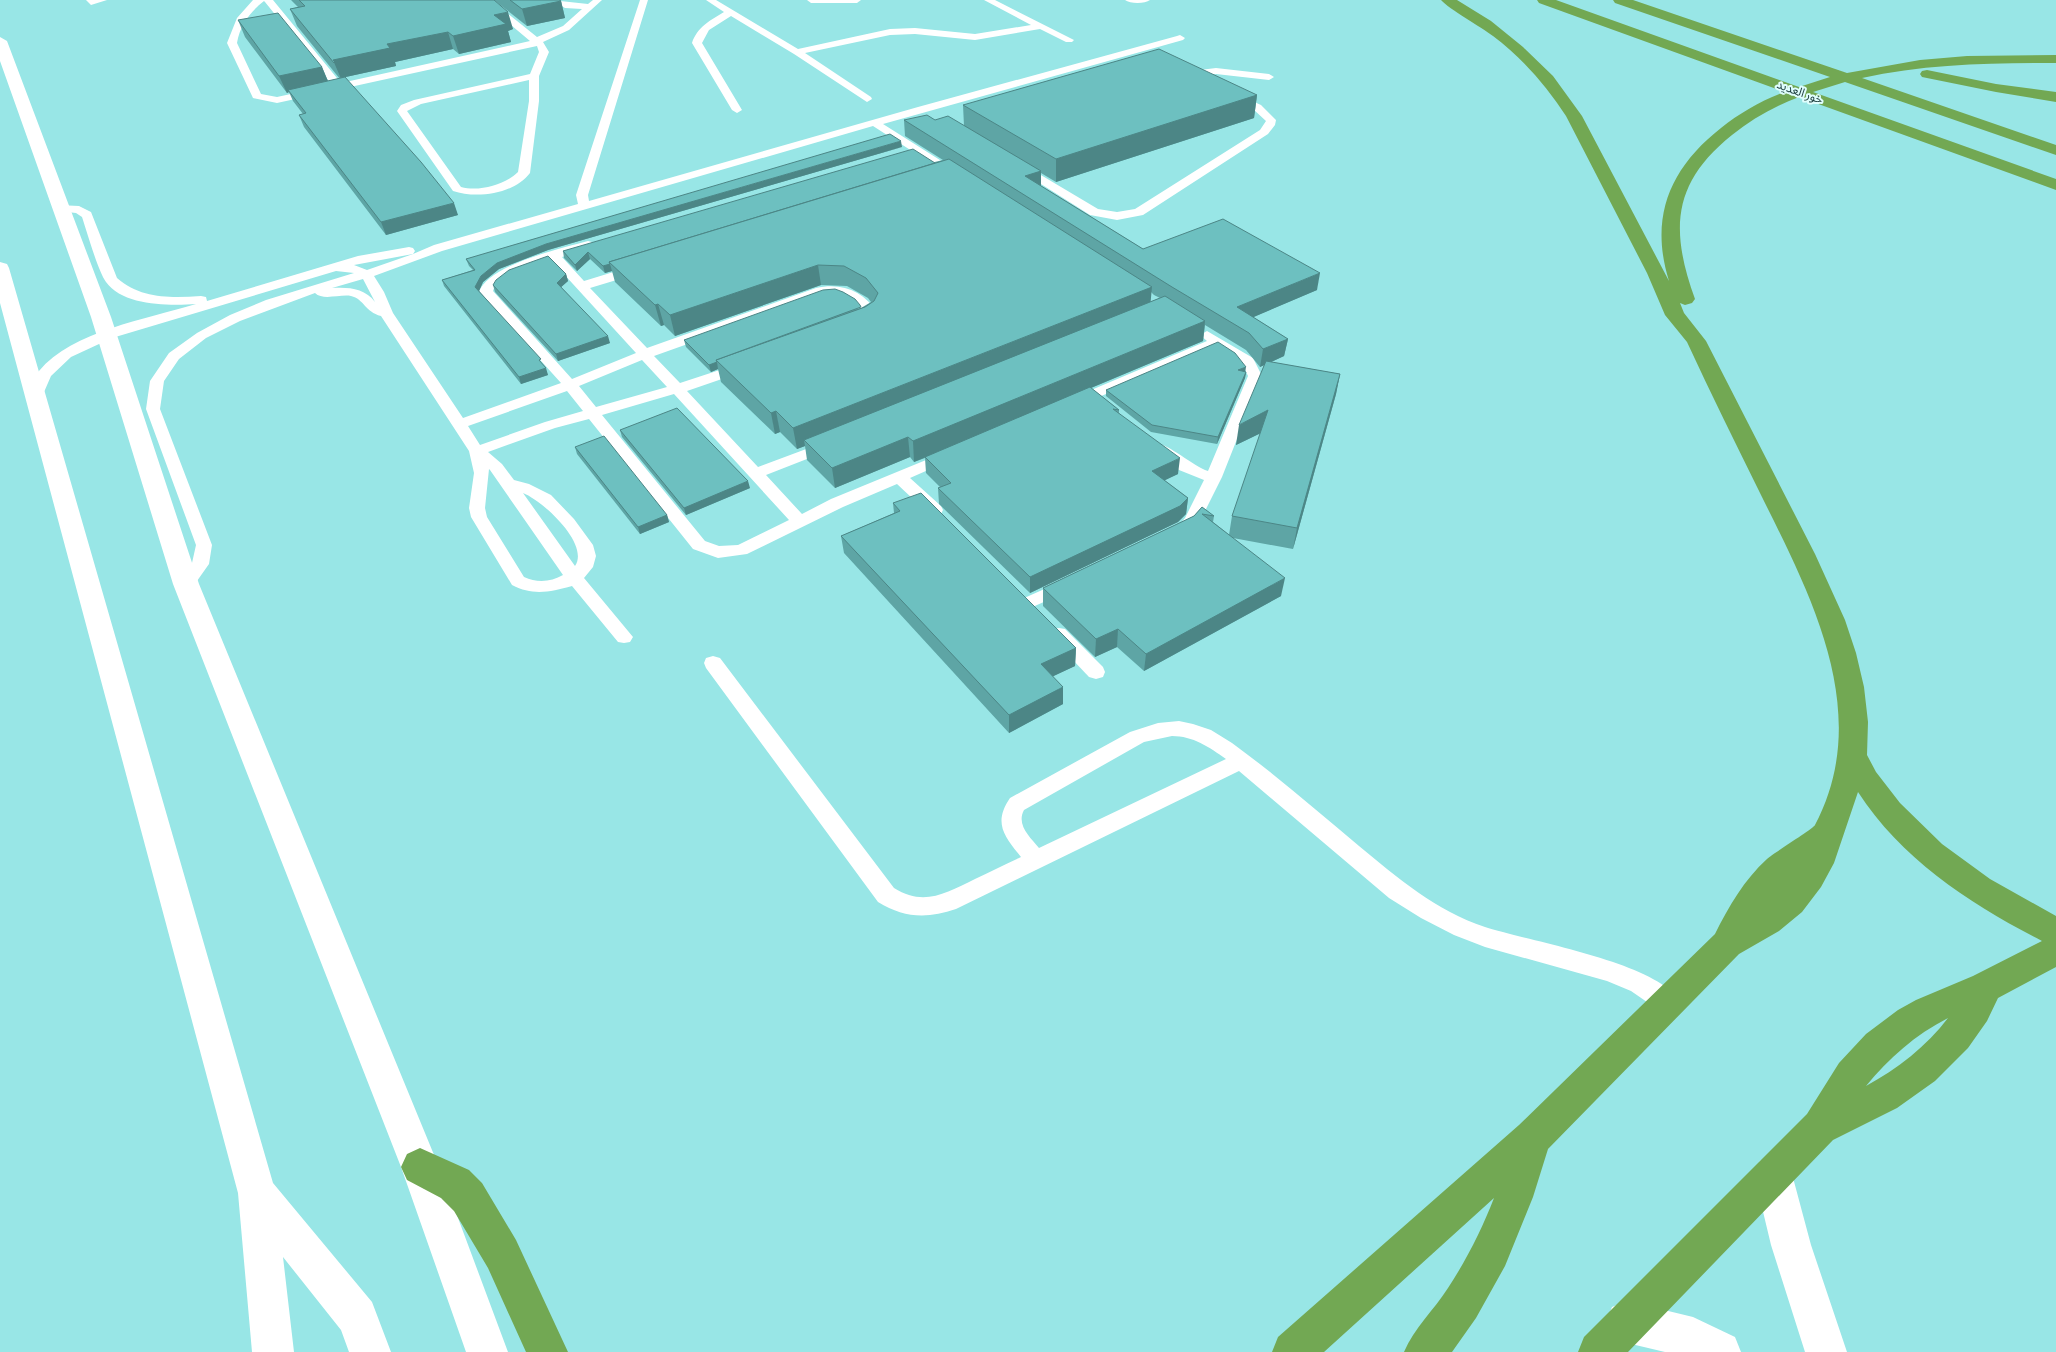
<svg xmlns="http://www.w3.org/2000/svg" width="2056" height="1352" viewBox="0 0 2056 1352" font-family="Commissioner,'Noto Sans Arabic',sans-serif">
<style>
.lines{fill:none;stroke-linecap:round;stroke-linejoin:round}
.lane{fill:#fff;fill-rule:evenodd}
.street{fill:#fff;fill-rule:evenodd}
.highway{fill:#72a853;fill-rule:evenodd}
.wall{fill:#5ea5a5;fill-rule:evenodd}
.shaded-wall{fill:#4c8686}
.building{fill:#6dc0c0;stroke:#4c8686}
.labels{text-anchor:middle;stroke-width:4;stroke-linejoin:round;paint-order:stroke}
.far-street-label{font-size:12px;fill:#1b3c3c;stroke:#e0fefd}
</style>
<rect width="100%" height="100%" fill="#98e6e6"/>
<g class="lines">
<!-- lane -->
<g class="lane">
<polygon points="86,0 107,0 91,5"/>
<path d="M253 0H273L341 83 530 41 481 0H491L537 37 563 26 582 9 565 8 551 0 588 4 593 0H602L569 30 543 42 549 52 539 76V101L530 173C514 194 477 199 453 191L397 111 401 105 414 100 530 74 539 52 537 46 277 103 253 98 227 43 237 18ZM264 1 265 2 332 85 277 97 261 94 237 43C240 25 250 12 264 1ZM529 80V101L518 172C505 185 479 192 461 187L407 111 421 104Z"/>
<path d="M640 0H648L588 195 589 201 918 107 1177 36 1180 35 1185 38 1183 40 883 124 962 174 964 176 962 178H954L873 126 442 251 374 276 384 292 393 313 463 418 561 383 479 292C488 265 562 248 588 241L592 242 594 245 592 248 562 257 584 281 633 266H643L644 269 643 272 590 288 647 348 816 288C842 282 863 291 878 313 872 322 867 330 855 327L853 324 864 313C856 300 844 294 828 294L654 356 680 383 738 364H748L750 367 748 370 687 391 758 467 825 442H835L838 445 835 448 766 475 802 514 831 499 948 451 953 453 956 456 953 459 910 478 941 506 943 510 941 514 935 515 929 514 897 484 843 507 747 554 718 558 693 549 589 419 555 428 488 452 502 464 514 480 529 484 551 495 574 519 593 545 596 556 593 567 584 578 633 637 630 642 624 643 618 642 572 586C550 592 533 596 512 585L471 517 469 508 474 473 469 451 381 316C365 312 364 299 351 296 340 294 323 301 315 293L240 321 206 338 179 359 164 381 160 409 212 545 209 564 192 588 186 590 180 588 177 584 192 563 196 545 146 409 150 381 169 353 197 333 230 315 266 300 354 273 336 271 112 338 71 357 51 376 41 399H31L29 396C31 388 34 377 39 371 72 331 147 319 196 304 170 306 123 306 106 282 98 271 87 232 82 217L76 213 58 211 56 208 58 205 79 206 91 212 117 278C141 299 171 298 201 296L206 297 207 301 358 256 409 247 413 248 415 251 413 254 434 245 578 204 576 195ZM413 254 367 270 354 265ZM551 260 636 353 572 379 493 291C498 275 535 265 551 260ZM363 279 375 302C365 288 348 287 332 288ZM642 360 667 387 596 407 579 386ZM567 391 583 411 545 422 480 445 468 426ZM674 394 789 520 738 545 719 546 705 541 602 415ZM489 469 490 470 563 575C551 582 537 583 524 577L487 517 485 508ZM523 493C543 501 590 544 575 566Z"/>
<path d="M706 0H716L798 49 890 29 915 28 975 34 1031 25 984 0H995L1074 40 1072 42H1066L1040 29 975 40 915 34 890 35 805 53 871 97 872 99 867 102 794 54 731 16 709 30 702 43 742 110 737 113 732 110 692 43C697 27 711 20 724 12Z"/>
<polygon points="807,0 861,0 857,3 811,3"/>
<path d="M1125 0H1150C1145 4 1130 4 1125 0Z"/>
<polygon points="1216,68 1269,74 1274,77 1269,80 1216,74 1192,77 1187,74 1192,71"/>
<polygon points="1232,92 1261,105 1276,120 1275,125 1268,134 1143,215 1117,220 1090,215 1014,167 1016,165 1024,165 1098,209 1117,212 1135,209 1260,130 1266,121 1253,109 1228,97 1227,95 1228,93"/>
<path d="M1207 331 1253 358 1262 376 1222 477 1200 521 1188 534 1182 535 1176 534 1174 530 1185 518 1204 480 1179 470 1151 447 1154 444C1166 441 1192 466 1208 471L1248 376 1242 363 1217 347 1080 405H1070L1068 402 1070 399 1207 341 1200 335Z"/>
<polygon points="1067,579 1073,581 1076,585 1073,589 1028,609 1022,607 1019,603 1022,599"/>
<polygon points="1059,628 1065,629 1103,667 1105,672 1103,677 1096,679 1089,677 1053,639 1050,634 1053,629"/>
<path d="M713 656 720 658 894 888C924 907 946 893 975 879 990 872 1006 864 1021 857 1004 836 993 823 1010 798L1130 732 1158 723 1179 721 1193 724 1211 730 1232 743C1276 775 1317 811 1359 846 1398 878 1436 911 1485 927 1528 941 1662 963 1680 1003L1676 1011 1668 1014 1660 1011 1631 991 1607 981 1485 947 1454 935 1421 918 1389 898 1239 771 956 909C927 919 904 918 878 902L706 668 704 663 706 658ZM1172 736C1193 736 1209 747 1226 759L1039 848C1030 837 1016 825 1024 810L1144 742Z"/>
</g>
<!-- street -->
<g class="street">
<polygon points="0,37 7,41 111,317 199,584 439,1167 508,1352 466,1352 401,1167 173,584 91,317 0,61"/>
<polygon points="0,262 7,264 9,268 273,1183 372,1302 391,1352 349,1352 341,1330 283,1257 294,1352 252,1352 238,1193 0,303"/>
<polygon points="1773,1155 1786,1161 1792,1174 1811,1245 1847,1352 1805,1352 1771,1245 1754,1174 1760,1161"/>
<polygon points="1627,1301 1693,1317 1735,1337 1741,1352 1665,1352 1627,1343 1612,1337 1606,1322 1612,1307"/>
</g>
<!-- highway -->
<g class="highway">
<path d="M1441 0H1457L1491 21 1523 47 1553 76 1582 116 1669 281C1649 217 1670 168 1721 128 1740 113 1762 100 1785 92L1539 3 1537 0H1556L1799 87 1830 77 1615 3 1613 0H1633L1847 73 1920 60 1967 56 2056 55V63C1992 63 1925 64 1862 78L2056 145V155L1845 82 1813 92 2056 179V190L1799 97C1775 106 1752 119 1732 135 1672 183 1670 230 1695 299L1692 303 1685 305 1680 303 1684 313 1706 341 1815 554 1845 620 1856 653 1864 687 1868 722 1867 755 1876 772 1900 803 1942 844 1990 879 2056 916V967L1998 998 1987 1021 1968 1048 1935 1081 1897 1108 1833 1140 1628 1352H1578L1584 1337 1807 1114 1839 1063 1866 1034 1898 1010 1916 1000 1973 976 2042 941C1972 905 1902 860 1858 792L1834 863 1821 887 1802 912 1779 931 1739 954 1548 1149 1533 1197 1505 1266 1476 1318 1452 1352H1404C1414 1328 1434 1310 1448 1288 1467 1259 1482 1229 1494 1198L1324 1352H1272L1278 1337 1519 1125 1715 934C1729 906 1744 880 1767 859 1775 852 1813 829 1815 825 1874 713 1811 596 1761 495 1736 444 1711 394 1687 342L1665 315 1647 273 1566 116C1546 85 1522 58 1493 36 1481 27 1449 9 1441 0ZM1948 1018C1927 1046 1897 1069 1866 1086 1889 1058 1915 1035 1948 1018Z"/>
<polygon points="1927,70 1996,84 2056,92 2056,102 1996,92 1922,77 1920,74 1922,71"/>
<polygon points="420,1148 469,1170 482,1183 516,1240 568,1352 526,1352 488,1268 454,1211 441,1198 407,1180 401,1167 407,1154"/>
</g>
</g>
<!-- wall -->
<g class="wall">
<polygon points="291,0 493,0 513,29 508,31 511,42 459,54 453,49 395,62 396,66 341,78 458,215 386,235 304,127 299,115 303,114 293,101 289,92 287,93 245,37 238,20 322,67 328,81 340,79 297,26 290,9 298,7"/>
<polygon points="494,0 559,0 561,1 565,18 527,26"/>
<path d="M1257 95 1254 118 1056 182 1041 173V186L1143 249 1317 290 1253 317 1288 339 1284 356 1271 362 1340 374 1336 394 1293 549 1233 538 1281 596 1144 671 1117 647 1095 657 1043 606V588L1194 516 1202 507 1214 516 1213 522 1229 535 1232 516 1261 433 1236 445 1264 365 1260 367 1246 350 1205 325 1203 341 1091 388 1119 410V413L1178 474 1164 480 1188 498 1186 514 1178 522 1030 593 939 504 938 488 940 487 926 473 925 458 914 462 910 457 835 488 807 460 805 446 797 449 780 432 775 434 721 382 718 369 711 372 686 347 684 340 861 308 871 302 868 298 847 286 821 285 675 336 664 325 661 326 615 282 612 271 605 273 590 259 577 271 564 258 563 251 943 160 905 136 904 120H935L964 126 963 105ZM1151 292 1154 295 1160 298 1150 302Z"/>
<polygon points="902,147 548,250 499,269 483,282 479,291 542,364 548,375 521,384 444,286 442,280 473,270 469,266 466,259"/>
<polygon points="566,274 568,281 561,287 610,343 558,361 495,292 493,285"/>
<polygon points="1246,372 1245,378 1217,444 1151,432 1106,396 1106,390"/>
<polygon points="620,430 750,488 686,515 622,437"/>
<polygon points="575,447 667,515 669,522 640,534 577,454"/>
<polygon points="893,503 1076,648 1075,666 1053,676 1063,704 1009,733 844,553 841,536 894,513"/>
</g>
<!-- shaded-wall -->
<g class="shaded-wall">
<polygon points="561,1 565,18 527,26 522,9"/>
<polygon points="508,12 513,29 508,31 511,42 459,54 453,36 494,15"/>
<polygon points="448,32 453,49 395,62 396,66 341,78 343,81 342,81 333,60 387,44"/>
<polygon points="322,67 329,84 288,90 289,92 287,93 279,76"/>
<polygon points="1257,95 1254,118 1056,182 1056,159"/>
<polygon points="901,141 902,147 548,250 499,269 483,282 478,293 475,287 481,276 497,263 546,244"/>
<polygon points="1041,171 1041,187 1025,176"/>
<polygon points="454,203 458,215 386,235 381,222"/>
<polygon points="588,252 590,259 577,271 575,265"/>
<polygon points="610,264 612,271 605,273 603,266"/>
<polygon points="818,265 821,285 675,336 670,315"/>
<polygon points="1320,273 1317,290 1235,325 1237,307"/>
<polygon points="566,274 568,281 559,289 557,283"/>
<polygon points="1152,287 1150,308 804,440 805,446 797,449 793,428"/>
<polygon points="658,304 664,325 661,326 655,305"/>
<polygon points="1205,321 1203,341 914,462 913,441"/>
<polygon points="608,336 610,343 558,361 556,354"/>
<polygon points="1288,339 1284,356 1260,367 1263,349"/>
<polygon points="717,362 718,369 711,372 709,365"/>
<polygon points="1246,367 1245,373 1238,370"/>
<polygon points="546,368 548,375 521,384 519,377"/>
<polygon points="1246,372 1245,378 1217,444 1218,437"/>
<polygon points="1340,374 1336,394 1293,549 1297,528"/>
<polygon points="1268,410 1265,431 1236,445 1239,425"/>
<polygon points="776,411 780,432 775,434 771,413"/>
<polygon points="908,437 910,457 835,488 832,468"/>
<polygon points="1180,458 1178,474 1151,487 1152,471"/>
<polygon points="748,481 750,488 686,515 684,508"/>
<polygon points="1188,498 1186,514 1178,522 1030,593 1030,577"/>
<polygon points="667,515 669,522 640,534 638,527"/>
<polygon points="1285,578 1281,596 1144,671 1146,654"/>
<polygon points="1118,629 1117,647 1095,657 1096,639"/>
<polygon points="1076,648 1075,666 1041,682 1041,664"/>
<polygon points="1063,687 1063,704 1009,733 1009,715"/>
</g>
<!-- building -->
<g class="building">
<polygon points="299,0 494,0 508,12 494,15 506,24 453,36 448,32 387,44 390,48 333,60 335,62 334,63 290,9 305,6"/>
<polygon points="510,0 559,0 561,1 522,9"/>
<polygon points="278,13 322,67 279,76 238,20"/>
<polygon points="1159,49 1257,95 1056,159 963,105"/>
<polygon points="345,77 421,162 454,203 381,222 299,115 306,113 288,90"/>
<polygon points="927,115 935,120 948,116 1041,171 1025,176 1143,249 1223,219 1320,273 1237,307 1288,339 1263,349 1249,333 1172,287 904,120"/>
<polygon points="890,134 901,141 546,244 497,263 481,276 475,287 541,359 539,360 546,368 519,377 442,280 475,270 466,259"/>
<polygon points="913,149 935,163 609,262 610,264 603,266 588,252 575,265 563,251"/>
<polygon points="949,159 1152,287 793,428 776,411 771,413 716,360 865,307 874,301 878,293 866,278 844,266 818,265 670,315 658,304 655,305 609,262"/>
<polygon points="548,256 566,274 557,283 608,336 556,354 493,285 496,280 509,270"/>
<polygon points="835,289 843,292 855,299 860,305 861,307 716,360 717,362 709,365 684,340 823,290"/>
<polygon points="1165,296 1205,321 913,441 908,437 832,468 804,440"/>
<polygon points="1218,342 1235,353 1246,367 1238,370 1246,372 1218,437 1152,425 1106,390"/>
<polygon points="1266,361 1340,374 1297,528 1232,516 1268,410 1239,425"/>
<polygon points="1090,387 1119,410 1113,409 1180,458 1152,471 1188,498 1180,506 1030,577 938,488 951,483 925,457"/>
<polygon points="677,408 748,481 684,508 620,430"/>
<polygon points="604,436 667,515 638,527 575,447"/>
<polygon points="921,493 1076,648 1041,664 1063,687 1009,715 841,536 900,511 893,503"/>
<polygon points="1202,507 1214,516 1202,514 1285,578 1146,654 1118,629 1096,639 1043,588 1194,516"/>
</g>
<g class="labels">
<!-- far-street labels -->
<g class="far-street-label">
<text transform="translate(1800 92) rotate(20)" y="4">خور العديد</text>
</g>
</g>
</svg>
